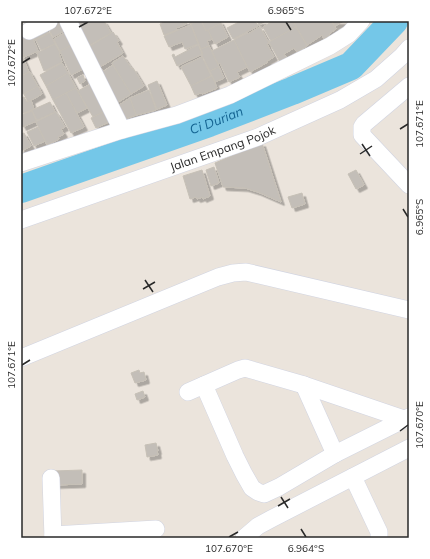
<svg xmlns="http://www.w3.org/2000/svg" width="430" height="559" viewBox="0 0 430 559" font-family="Mulish,sans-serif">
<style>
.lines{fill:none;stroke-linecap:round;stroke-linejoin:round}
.river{stroke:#74c7e8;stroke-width:28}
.building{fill:#c3beb8;stroke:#c6c0b6;filter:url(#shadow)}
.minor-casing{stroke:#d1d4e1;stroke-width:18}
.minor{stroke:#fff;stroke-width:17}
.ticks{fill:none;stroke:#292929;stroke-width:1.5}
.labels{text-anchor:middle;stroke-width:4;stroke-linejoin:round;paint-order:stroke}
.street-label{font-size:12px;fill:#292929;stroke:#fff}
.water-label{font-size:13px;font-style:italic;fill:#146492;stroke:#fff}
.neatline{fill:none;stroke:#292929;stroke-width:1.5}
.ticks-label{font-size:10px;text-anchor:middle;fill:#292929}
</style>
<defs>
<filter id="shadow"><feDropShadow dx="3.5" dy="3.5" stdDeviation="0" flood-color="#0004"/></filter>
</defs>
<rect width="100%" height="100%" fill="#ebe4dc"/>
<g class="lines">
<!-- river -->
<path class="river" id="s1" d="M21 189 209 123 292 91 351 66 394 21"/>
</g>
<!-- building -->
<g class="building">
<polygon points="57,21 67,21 70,28 53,37 47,26"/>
<polygon points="78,21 104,21 111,33 88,46 75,23"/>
<polygon points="166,21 182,21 184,25 176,28 177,30 164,35 160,24"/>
<polygon points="182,21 197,21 190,24 189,22 184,25"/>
<polygon points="197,21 201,21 206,31 208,30 212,39 207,41 209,46 201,49 191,24"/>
<polygon points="202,21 220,21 221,23 206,31"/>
<polygon points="241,21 255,21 258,26 233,39 227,28"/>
<polygon points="256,21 266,21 259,25 257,21 256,22"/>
<polygon points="273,21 293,21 296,27 271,41 263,27"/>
<polygon points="293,21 331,21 336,29 329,34 330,35 324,39 322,35 307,45"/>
<polygon points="332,21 344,21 335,26"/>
<polygon points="221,23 228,37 215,44 208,30"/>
<polygon points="44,25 48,33 35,40 30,32"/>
<polygon points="191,25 198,44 185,49 182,42 169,47 164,36"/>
<polygon points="260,27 269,43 267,44 274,57 267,61 268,62 250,72 234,40 248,33 248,34"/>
<polygon points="296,27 307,46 297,52 294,48 284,54 287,58 280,62 269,42"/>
<polygon points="70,30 76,43 60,51 54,39"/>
<polygon points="30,32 38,51 24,57 21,49 21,36"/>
<polygon points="113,32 119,41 117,42 123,53 95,70 89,47"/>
<polygon points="50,33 55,44 41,50 36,40"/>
<polygon points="234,40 247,67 237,72 240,77 229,82 220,63 218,64 212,51"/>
<polygon points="76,43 85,68 71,75 60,51"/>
<polygon points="55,44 60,53 59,54 62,62 44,71 37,53"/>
<polygon points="198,45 202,54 177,66 172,55 174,54 175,57"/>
<polygon points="209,46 219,67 210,71 202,55 203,54 201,49"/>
<polygon points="21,49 24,57 21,58"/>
<polygon points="123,56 132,69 133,68 144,86 131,94 112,63"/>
<polygon points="202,57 211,76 191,86 181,67"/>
<polygon points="23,58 29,72 21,76 21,59"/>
<polygon points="62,63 68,73 46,86 40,75"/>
<polygon points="113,65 131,94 115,104 95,73 102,69 104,71"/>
<polygon points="219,67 224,78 215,82 210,71"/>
<polygon points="30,72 38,87 23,94 21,89 21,76"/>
<polygon points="68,73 76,88 53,100 46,86"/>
<polygon points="83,75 85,81 80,84 77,78"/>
<polygon points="212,76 217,88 202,94 201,93 195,95 191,86"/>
<polygon points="157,81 167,105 157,109 148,85"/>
<polygon points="94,82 108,110 93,117 78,91"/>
<polygon points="38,86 42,94 28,102 24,94"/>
<polygon points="76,88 87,108 77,113 66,93"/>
<polygon points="149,90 156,110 136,115 130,98"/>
<polygon points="66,93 84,127 71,133 53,100"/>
<polygon points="24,97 27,102 31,100 34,109 21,114 21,98"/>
<polygon points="130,98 136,115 119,121 113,109"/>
<polygon points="50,102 55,112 37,120 32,110"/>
<polygon points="108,110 113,120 96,128 91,118"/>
<polygon points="32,111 36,121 23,127 21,123 21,115"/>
<polygon points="56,112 65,127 61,129 64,134 58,137 59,139 47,145 36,122"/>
<polygon points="38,127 45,141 34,146 27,132"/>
<polygon points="24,133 31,146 21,151 21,134"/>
<polygon points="262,143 281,202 258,192 245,188 223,187 215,163"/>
<polygon points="214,167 219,183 211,186 206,170"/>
<polygon points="202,170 210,196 203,199 203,197 197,199 196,197 190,199 183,176"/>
<polygon points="356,170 364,185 356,189 348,174"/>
<polygon points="302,193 305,204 292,208 288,197"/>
<polygon points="139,370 140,373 144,372 146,380 135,383 131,373"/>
<polygon points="143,391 145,397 137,400 135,394"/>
<polygon points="156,443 158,451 157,451 158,455 147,457 145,445"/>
<polygon points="82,470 82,484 54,485 53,471"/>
</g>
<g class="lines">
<!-- minor casing -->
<g class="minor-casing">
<g id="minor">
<polyline points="68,21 122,130"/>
<polyline points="29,31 49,21"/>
<polyline points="409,86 364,124 362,127 362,135 409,185"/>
<polyline points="21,163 122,130 177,115 230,95 330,46 349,34 361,21"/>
<path id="s2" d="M21 220 258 137 340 100 376 79 402 56 409 48"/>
<polyline points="21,358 218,277 233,273 246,272 409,310"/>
<polyline points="204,385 235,456 244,474 252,488 258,492 264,494 279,487 335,454 409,417"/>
<polyline points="304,385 335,454"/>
<polyline points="188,392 238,370 245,368 304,385 404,419"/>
<polyline points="353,477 379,532 379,538"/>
<polyline points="51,478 53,538"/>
<polyline points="53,535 156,529"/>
<polyline points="244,538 258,526 271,519 409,448"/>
</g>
</g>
<!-- minor -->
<use href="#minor" class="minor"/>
</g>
<!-- ticks -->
<path class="ticks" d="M286 22 291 30M79 27 88 22M22 63 30 58M400 129 408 124M362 144 370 156M360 154 372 146M403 209 408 217M145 280 153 292M143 289 155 282M22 365 30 360M400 431 408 425M281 497 288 508M278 506 290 499M301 529 306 537M229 537 238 532"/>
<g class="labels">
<!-- street labels -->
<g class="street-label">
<text dy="4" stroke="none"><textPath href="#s2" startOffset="214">Jalan Empang Pojok</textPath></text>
</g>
<!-- water labels -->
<g class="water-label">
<text dy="5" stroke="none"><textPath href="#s1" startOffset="207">Ci Durian</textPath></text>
</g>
</g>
<!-- border -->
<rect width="430" height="559" fill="none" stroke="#ffffff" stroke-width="44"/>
<rect x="22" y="22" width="386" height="515" class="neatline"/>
<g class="ticks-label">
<text x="88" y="14">107.672°E</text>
<text x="286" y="14">6.965°S</text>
<text transform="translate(11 63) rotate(-90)" y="4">107.672°E</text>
<text transform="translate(419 124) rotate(-90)" y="4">107.671°E</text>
<text transform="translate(419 217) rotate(-90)" y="4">6.965°S</text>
<text transform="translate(11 365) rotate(-90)" y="4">107.671°E</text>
<text transform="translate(419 425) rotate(-90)" y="4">107.670°E</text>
<text x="229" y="552">107.670°E</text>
<text x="306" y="552">6.964°S</text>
</g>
</svg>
